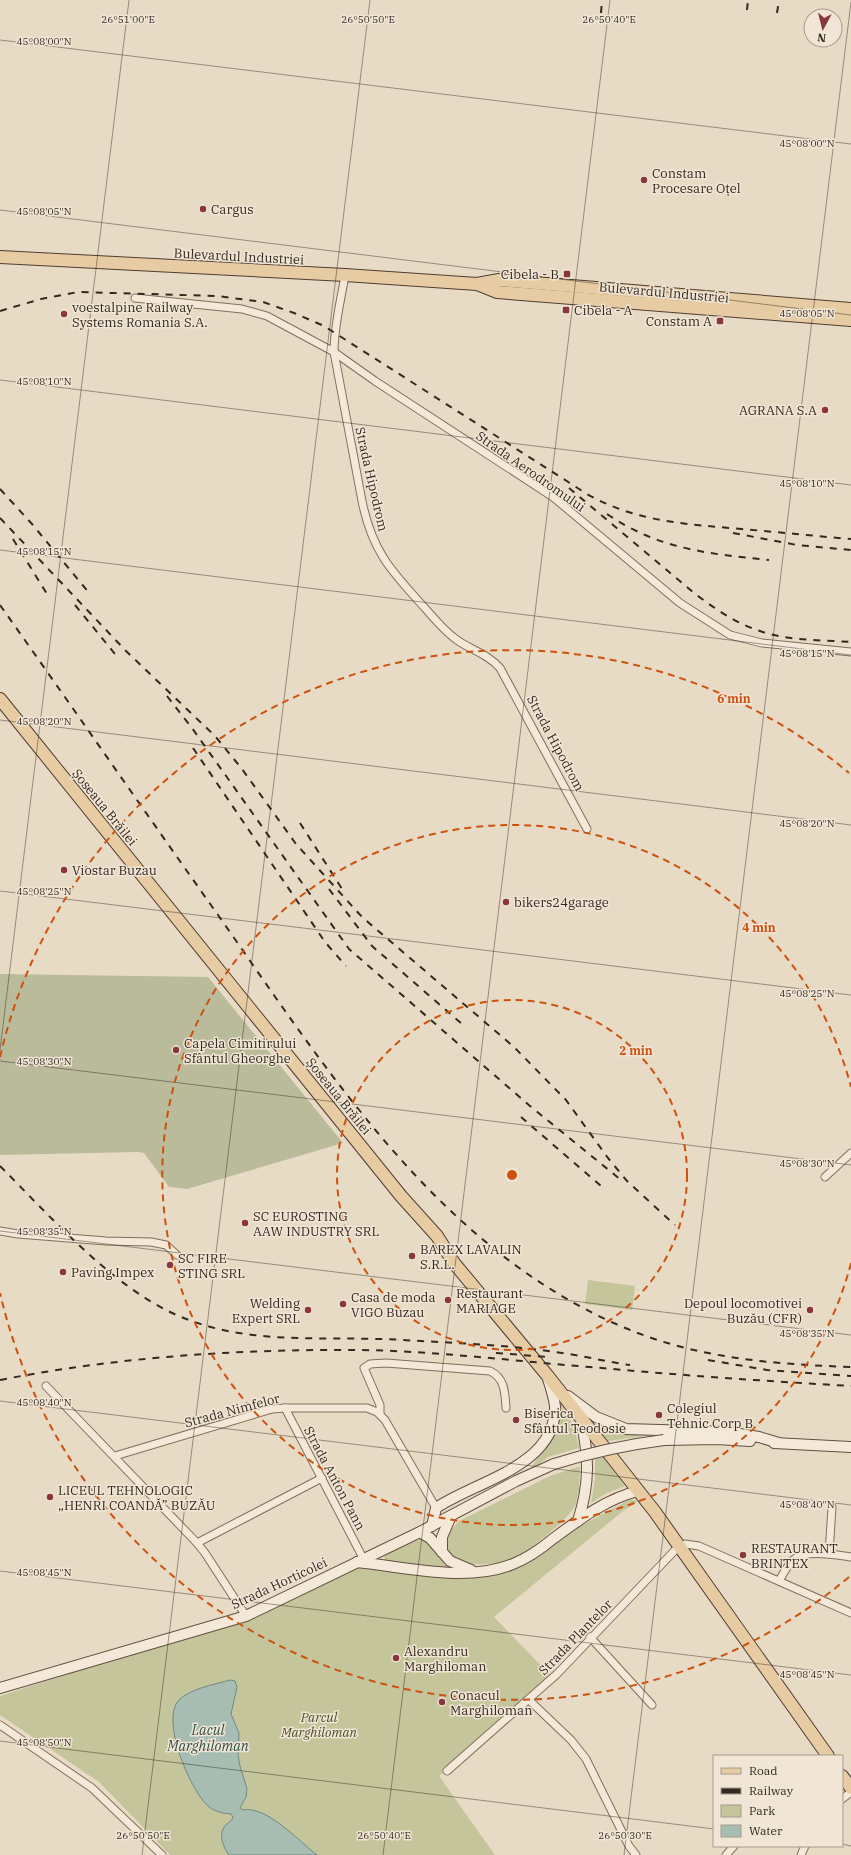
<svg xmlns="http://www.w3.org/2000/svg" width="851" height="1855" viewBox="0 0 851 1855" font-family="'IBM Plex Serif',serif">
<style>
.green{fill:#c4c59b}
.cemetery{fill:#babb9a}
.water{fill:#a7bdb4;stroke:#6f8a81}
.lines{fill:none;stroke-linecap:round;stroke-linejoin:round}
.minor-casing{stroke:#826e5e;stroke-width:9}
.secondary-casing{stroke:#644f41;stroke-width:12}
.primary-casing{stroke:#503d32;stroke-width:14}
.minor{stroke:#f4e9d8;stroke-width:7}
.secondary{stroke:#f4e9d8;stroke-width:10}
.primary{stroke:#e7cba3;stroke-width:12}
.rail{stroke:#342820;stroke-width:2;stroke-dasharray:7 7;stroke-linecap:butt}
.secondary-bridge-casing{stroke:#644f41;stroke-width:12;stroke-linecap:butt}
.secondary-bridge{stroke:#f4e9d8;stroke-width:10}
.ticks{fill:none;stroke:#342820;stroke-width:1;stroke-opacity:0.45}
.ring{fill:none;stroke:#cd520f;stroke-width:2;stroke-dasharray:7 5}
.poi-dot{fill:#89363e;stroke:#f1e6d5;stroke-width:1.5}
.labels{text-anchor:middle;stroke-width:3;stroke-linejoin:round;paint-order:stroke}
.poi-label{font-size:13px;fill:#342820;stroke:#f1e6d5;text-anchor:start}
.street-label{font-size:13px;fill:#342820;stroke:#f1e6d5}
.park-label{font-size:13px;font-style:italic;fill:#484e29;stroke:#f1e6d5}
.water-label{font-size:14px;font-style:italic;fill:#31524c;stroke:#f1e6d5}
.ticks-label{font-size:10px;text-anchor:middle;fill:#342820;stroke:#f1e6d5;stroke-width:3;stroke-linejoin:round;paint-order:stroke}
.centre{fill:#cd520f;stroke:#f1e6d5;stroke-width:2}
.ring-label{font-size:12px;text-anchor:middle;font-weight:bold;fill:#cd520f;stroke:#f1e6d5;stroke-width:3;stroke-linejoin:round;paint-order:stroke}
</style>
<rect width="100%" height="100%" fill="#e8dbc6"/>
<!-- green -->
<g class="green">
<polygon points="588,1280 635,1286 632,1310 585,1304"/>
<path d="M559 1401C570 1414 576 1431 579 1448L548 1457 531 1471 509 1479 532 1467 537 1458 546 1448 555 1430Z"/>
<polygon points="592,1419 672,1432 608,1441 592,1422"/>
<polygon points="603,1457 625,1486 607,1493 591,1503 595,1479 595,1458"/>
<polygon points="578,1467 580,1467 579,1491 575,1507 562,1522 530,1549 516,1558 501,1563 469,1565 456,1562 445,1550 446,1536 459,1521 550,1476"/>
<polygon points="629,1500 635,1500 637,1502 623,1511 494,1617 551,1676 439,1776 495,1855 170,1855 99,1782 0,1715 0,1696 246,1616 347,1565 436,1571 495,1569 545,1545"/>
<polygon points="423,1538 435,1550 445,1565 450,1568 449,1570 385,1561 384,1556 387,1553"/>
</g>
<!-- cemetery -->
<polygon class="cemetery" points="0,974 208,977 343,1143 187,1189 169,1187 144,1153 138,1152 0,1155"/>
<!-- water -->
<path class="water" d="M230 1680 235 1681 237 1687 231 1714 239 1733 238 1755 240 1766 247 1789 246 1797 240 1808 243 1810C266 1805 300 1842 317 1855H229C223 1847 217 1832 227 1824 230 1821 232 1821 233 1817L231 1814C221 1813 214 1812 206 1804 190 1788 160 1720 179 1700 189 1689 216 1684 230 1680Z"/>
<g class="lines">
<!-- minor casing -->
<g class="minor-casing">
<g id="minor">
<path d="M345 275C341 300 334 326 334 352L362 501C372 551 391 571 424 607 434 618 444 631 457 640 471 650 488 654 500 668L587 829"/>
<polyline points="135,298 242,309 267,316 334,352 375,381 553,497 680,603 730,635 762,643 851,652"/>
<polyline points="825,1177 851,1153"/>
<polyline points="0,1231 18,1234 106,1241 151,1242 166,1245 177,1255"/>
<polyline points="46,1386 197,1543 205,1553 246,1616"/>
<polyline points="285,1408 363,1558"/>
<path d="M380 1414V1405L364 1368 370 1364 386 1363 490 1371C505 1378 505 1393 506 1408"/>
<polyline points="115,1456 272,1409 285,1408 367,1408 377,1412 385,1420 436,1508"/>
<polyline points="197,1543 322,1478"/>
<polyline points="829,1554 832,1507"/>
<path d="M779 1581C783 1574 787 1566 793 1560 804 1549 836 1555 851 1557"/>
<polyline points="590,1637 652,1705"/>
<polyline points="529,1700 571,1740 586,1759 629,1846 636,1855"/>
<polyline points="0,1725 92,1788 162,1855"/>
<polyline points="447,1771 557,1674 679,1546 685,1544 699,1546 851,1613"/>
<polyline points="842,1799 851,1792"/>
<polyline points="726,1855 734,1846"/>
<polyline points="801,1855 805,1846"/>
</g>
</g>
<!-- secondary casing -->
<g class="secondary-casing">
<g id="secondary">
<polyline points="568,1396 596,1417 626,1429 727,1432 759,1437 779,1443"/>
<polyline points="664,1440 717,1439 750,1441"/>
<polyline points="774,1443 851,1447"/>
<path d="M578 1521C590 1483 589 1457 581 1419"/>
<path d="M432 1526 436 1508C476 1481 557 1466 555 1406 554 1397 551 1388 548 1379"/>
<polyline points="420,1532 430,1538 450,1561 471,1570"/>
<polyline points="442,1552 442,1537 451,1516"/>
<path d="M357 1562C405 1567 467 1583 513 1564 528 1558 542 1548 554 1538 580 1519 606 1499 638 1491"/>
<polyline points="0,1688 246,1616 420,1532 516,1481 554,1464"/>
</g>
</g>
<!-- primary casing -->
<g class="primary-casing">
<g id="primary">
<polyline points="0,257 345,275 477,284 499,280 851,309"/>
<polyline points="477,284 497,292 851,320"/>
<polyline points="0,699 401,1196 437,1236 454,1263 547,1375 655,1512 828,1756"/>
<polyline points="842,1776 851,1788"/>
</g>
</g>
<!-- minor -->
<use href="#minor" class="minor"/>
<!-- secondary -->
<use href="#secondary" class="secondary"/>
<!-- primary -->
<use href="#primary" class="primary"/>
<!-- rail -->
<g class="rail">
<polyline points="747,10 748,0"/>
<polyline points="601,13 602,0"/>
<polyline points="777,13 779,0"/>
<path d="M0 311 41 299 78 292 217 296 263 302 294 313 324 326 587 494C636 522 686 524 741 529 778 532 814 536 851 539"/>
<path d="M569 488 694 593C714 608 735 623 760 631 788 641 822 640 851 642"/>
<polyline points="0,489 32,524 90,594"/>
<path d="M607 514C658 549 709 554 769 560"/>
<polyline points="0,518 126,651 215,736 242,769 296,844 362,917 514,1047 566,1100 608,1158 627,1181 675,1225"/>
<polyline points="733,533 797,545 851,550"/>
<polyline points="13,539 47,594"/>
<path d="M0 605C73 708 145 812 218 915 327 1070 436 1244 616 1324 691 1358 770 1364 851 1367"/>
<polyline points="75,605 115,654"/>
<polyline points="167,696 192,728 349,949 530,1106 621,1180"/>
<polyline points="193,748 325,942 346,966"/>
<polyline points="300,823 344,892"/>
<polyline points="329,889 372,946 462,1024"/>
<polyline points="521,1117 601,1186"/>
<path d="M0 1166C49 1215 106 1280 168 1311 243 1348 323 1335 403 1340 456 1343 510 1345 562 1353 585 1356 607 1362 630 1365"/>
<polyline points="496,1353 548,1357"/>
<polyline points="708,1360 767,1370 851,1376"/>
<path d="M0 1380C118 1357 238 1349 359 1350 436 1351 513 1361 590 1367 677 1375 764 1381 851 1386"/>
</g>
<!-- secondary-bridge casing -->
<g class="secondary-bridge-casing">
<path id="secondary-bridge" d="M554 1464C592 1452 624 1445 664 1440"/>
</g>
<!-- secondary-bridge -->
<use href="#secondary-bridge" class="secondary-bridge"/>
</g>
<!-- ticks -->
<path class="ticks" d="M0 40 851 144M0 210 851 315M0 380 851 485M0 550 851 655M0 720 851 825M0 891 851 995M0 1050 129 0M0 1061 851 1165M0 1231 851 1335M0 1401 851 1505M0 1571 851 1675M0 1741 714 1829M842 1844 851 1846M142 1855 370 0M383 1855 610 0M624 1855 851 2"/>
<!-- distance rings -->
<g class="ring">
<circle cx="512" cy="1175" r="175"/>
<path d="M851 1263A350 350 0 1 1 851 1087"/>
<path d="M849 1577A525 525 0 0 1 0 1293M0 1057A525 525 0 0 1 849 773"/>
</g>
<!-- markers -->
<g class="poi-dot">
<circle cx="644" cy="180" r="4"/>
<circle cx="203" cy="209" r="4"/>
<rect x="563" y="270" width="8" height="8" rx="2"/>
<rect x="562" y="306" width="8" height="8" rx="2"/>
<circle cx="64" cy="314" r="4"/>
<rect x="716" y="317" width="8" height="8" rx="2"/>
<circle cx="825" cy="410" r="4"/>
<circle cx="64" cy="870" r="4"/>
<circle cx="506" cy="902" r="4"/>
<circle cx="176" cy="1050" r="4"/>
<circle cx="245" cy="1223" r="4"/>
<circle cx="412" cy="1256" r="4"/>
<circle cx="170" cy="1265" r="4"/>
<circle cx="63" cy="1272" r="4"/>
<circle cx="448" cy="1300" r="4"/>
<circle cx="343" cy="1304" r="4"/>
<circle cx="308" cy="1310" r="4"/>
<circle cx="810" cy="1310" r="4"/>
<circle cx="659" cy="1415" r="4"/>
<circle cx="516" cy="1420" r="4"/>
<circle cx="50" cy="1497" r="4"/>
<circle cx="743" cy="1555" r="4"/>
<circle cx="396" cy="1658" r="4"/>
<circle cx="442" cy="1702" r="4"/>
</g>
<g class="labels">
<!-- poi labels -->
<g class="poi-label">
<text x="652" y="178">Constam<tspan x="652" dy="15">Procesare Oțel</tspan></text>
<text x="211" y="214">Cargus</text>
<text x="559" y="279" text-anchor="end">Cibela - B</text>
<text x="72" y="312">voestalpine Railway<tspan x="72" dy="15">Systems Romania S.A.</tspan></text>
<text x="574" y="315">Cibela - A</text>
<text x="712" y="326" text-anchor="end">Constam A</text>
<text x="817" y="415" text-anchor="end">AGRANA S.A</text>
<text x="72" y="875">Viostar Buzau</text>
<text x="514" y="907">bikers24garage</text>
<text x="184" y="1048">Capela Cimitirului<tspan x="184" dy="15">Sfântul Gheorghe</tspan></text>
<text x="253" y="1221">SC EUROSTING<tspan x="253" dy="15">AAW INDUSTRY SRL</tspan></text>
<text x="420" y="1254">BAREX LAVALIN<tspan x="420" dy="15">S.R.L.</tspan></text>
<text x="178" y="1263">SC FIRE<tspan x="178" dy="15">STING SRL</tspan></text>
<text x="71" y="1277">Paving Impex</text>
<text x="456" y="1298">Restaurant<tspan x="456" dy="15">MARIAGE</tspan></text>
<text x="351" y="1302">Casa de moda<tspan x="351" dy="15">VIGO Buzau</tspan></text>
<text x="300" y="1308" text-anchor="end">Welding<tspan x="300" dy="15">Expert SRL</tspan></text>
<text x="802" y="1308" text-anchor="end">Depoul locomotivei<tspan x="802" dy="15">Buzău (CFR)</tspan></text>
<text x="667" y="1413">Colegiul<tspan x="667" dy="15">Tehnic Corp B</tspan></text>
<text x="524" y="1418">Biserica<tspan x="524" dy="15">Sfântul Teodosie</tspan></text>
<text x="58" y="1495">LICEUL TEHNOLOGIC<tspan x="58" dy="15">„HENRI COANDĂ” BUZĂU</tspan></text>
<text x="751" y="1553">RESTAURANT<tspan x="751" dy="15">BRINTEX</tspan></text>
<text x="404" y="1656">Alexandru<tspan x="404" dy="15">Marghiloman</tspan></text>
<text x="450" y="1700">Conacul<tspan x="450" dy="15">Marghiloman</tspan></text>
</g>
<!-- street labels -->
<g class="street-label">
<text transform="translate(239 256) rotate(3)" y="5">Bulevardul Industriei</text>
<text transform="translate(664 292) rotate(5)" y="5">Bulevardul Industriei</text>
<text transform="translate(531 471) rotate(35)" y="5">Strada Aerodromului</text>
<text transform="translate(372 479) rotate(77)" y="5">Strada Hipodrom</text>
<text transform="translate(556 743) rotate(62)" y="5">Strada Hipodrom</text>
<text transform="translate(105 807) rotate(51)" y="5">Șoseaua Brăilei</text>
<text transform="translate(339 1096) rotate(51)" y="5">Șoseaua Brăilei</text>
<text transform="translate(232 1410) rotate(-15)" y="5">Strada Nimfelor</text>
<text transform="translate(335 1478) rotate(62)" y="5">Strada Anton Pann</text>
<text transform="translate(279 1583) rotate(-25)" y="5">Strada Horticolei</text>
<text transform="translate(575 1637) rotate(-46)" y="5">Strada Plantelor</text>
</g>
<!-- park labels -->
<g class="park-label">
<text x="319" y="1722">Parcul<tspan x="319" dy="15">Marghiloman</tspan></text>
</g>
<!-- water labels -->
<g class="water-label">
<text x="208" y="1735">Lacul<tspan x="208" dy="16">Marghiloman</tspan></text>
</g>
</g>
<g class="ticks-label">
<text x="128" y="23">26°51'00"E</text>
<text x="368" y="23">26°50'50"E</text>
<text x="609" y="23">26°50'40"E</text>
<text x="44" y="45">45°08'00"N</text>
<text x="807" y="147">45°08'00"N</text>
<text x="44" y="215">45°08'05"N</text>
<text x="807" y="317">45°08'05"N</text>
<text x="44" y="385">45°08'10"N</text>
<text x="807" y="487">45°08'10"N</text>
<text x="44" y="555">45°08'15"N</text>
<text x="807" y="657">45°08'15"N</text>
<text x="44" y="725">45°08'20"N</text>
<text x="807" y="827">45°08'20"N</text>
<text x="44" y="895">45°08'25"N</text>
<text x="807" y="997">45°08'25"N</text>
<text x="44" y="1065">45°08'30"N</text>
<text x="807" y="1167">45°08'30"N</text>
<text x="44" y="1235">45°08'35"N</text>
<text x="807" y="1337">45°08'35"N</text>
<text x="44" y="1406">45°08'40"N</text>
<text x="807" y="1508">45°08'40"N</text>
<text x="44" y="1576">45°08'45"N</text>
<text x="807" y="1678">45°08'45"N</text>
<text x="44" y="1746">45°08'50"N</text>
<text x="143" y="1839">26°50'50"E</text>
<text x="384" y="1839">26°50'40"E</text>
<text x="625" y="1839">26°50'30"E</text>
</g>
<circle cx="512" cy="1175" r="6" class="centre"/>
<g class="ring-label">
<text x="734" y="703">6 min</text>
<text x="759" y="932">4 min</text>
<text x="636" y="1055">2 min</text>
</g>
<!-- legend -->
<rect x="713" y="1755" width="130" height="92" fill="#f1e6d5" stroke="#a59a8d"/>
<rect x="721" y="1768" width="20" height="6" fill="#e7cba3" stroke="#a59a8d"/>
<text x="749" y="1775" font-size="12" fill="#342820">Road</text>
<rect x="721" y="1788" width="20" height="6" fill="#342820" stroke="#a59a8d"/>
<text x="749" y="1795" font-size="12" fill="#342820">Railway</text>
<rect x="721" y="1805" width="20" height="12" fill="#c4c59b" stroke="#a59a8d"/>
<text x="749" y="1815" font-size="12" fill="#342820">Park</text>
<rect x="721" y="1825" width="20" height="12" fill="#a7bdb4" stroke="#a59a8d"/>
<text x="749" y="1835" font-size="12" fill="#342820">Water</text>
<!-- north arrow -->
<g transform="translate(823 28) rotate(187)"><circle r="19" fill="#f1e6d5" stroke="#a59a8d"/>
<path d="M0-3L7 15L0 10L-7 15Z" fill="#89363e"/>
<text y="-6" font-size="11" font-weight="bold" text-anchor="middle" fill="#342820">N</text>
</g>
</svg>
